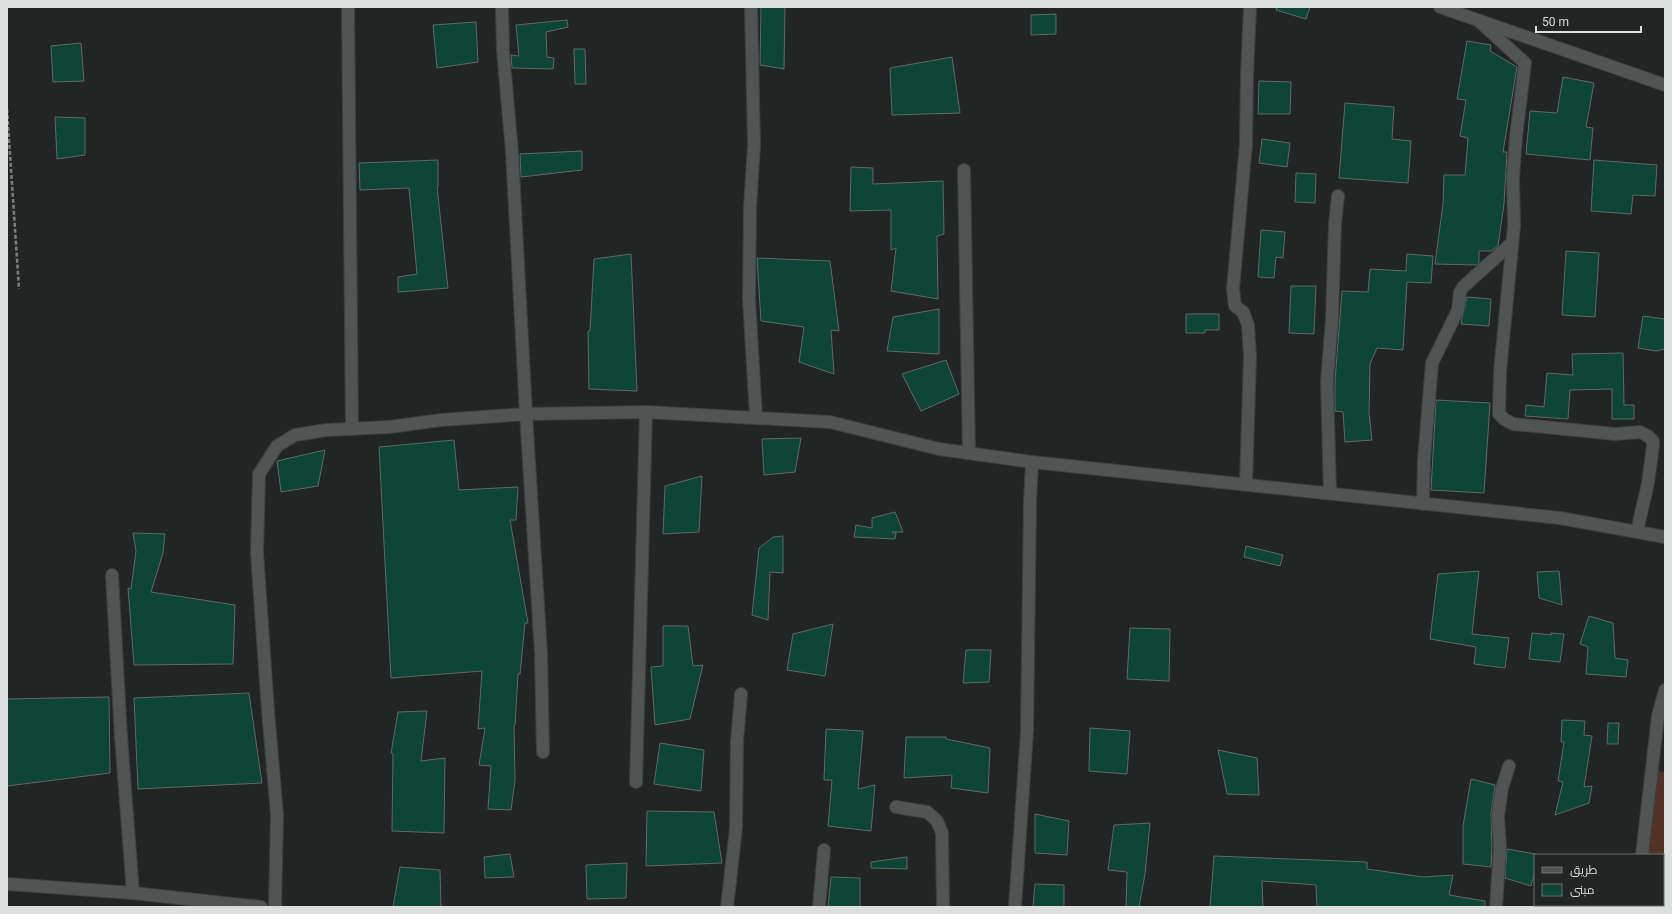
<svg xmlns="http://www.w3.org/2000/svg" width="1672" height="914" viewBox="0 0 1672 914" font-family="Roboto,Cairo,sans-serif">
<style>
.green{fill:#533226}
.building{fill:#0d4537;stroke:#636866}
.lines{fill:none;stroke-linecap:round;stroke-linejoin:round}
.minor-casing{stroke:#3c403f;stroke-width:14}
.path{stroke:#7b7f7d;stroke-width:2.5;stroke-dasharray:4 2;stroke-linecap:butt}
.minor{stroke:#505453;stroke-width:12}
</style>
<rect width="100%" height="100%" fill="#212523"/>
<!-- green -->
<polygon class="green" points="1657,771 1665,772 1665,885 1663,883 1663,855 1647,855"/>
<!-- building -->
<g class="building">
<polygon points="761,7 785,7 784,69 760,65"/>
<polygon points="1277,7 1310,7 1306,19 1276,10"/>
<polygon points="1056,14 1056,34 1031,35 1031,15"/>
<polygon points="567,20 568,27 546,32 547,57 554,58 553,69 512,68 511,55 519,56 516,25"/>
<polygon points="476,22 478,62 437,68 433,25"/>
<polygon points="1467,41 1491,45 1490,51 1517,67 1503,152 1507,152 1504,204 1498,246 1491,251 1479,251 1479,263 1476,265 1435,264 1443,204 1444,175 1465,175 1468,138 1460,136 1466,100 1457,99"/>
<polygon points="81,43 84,81 53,82 51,46"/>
<polygon points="574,49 585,49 586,84 575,84"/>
<polygon points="952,57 960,113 892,115 890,68"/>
<polygon points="1563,77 1594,83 1586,127 1593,128 1590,160 1526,154 1530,111 1557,113"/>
<polygon points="1259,81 1291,82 1290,114 1258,114"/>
<polygon points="1345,103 1394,107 1392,139 1411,141 1408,183 1339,178"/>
<polygon points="55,117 85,118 85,155 57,159"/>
<polygon points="1262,139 1290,143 1287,167 1259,163"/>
<polygon points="582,151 582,170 521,177 520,154"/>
<polygon points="438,160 438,187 437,187 448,288 398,292 398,277 417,274 409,188 360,190 359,163"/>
<polygon points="1594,160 1657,165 1655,196 1633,195 1631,214 1591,211"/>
<polygon points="851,167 873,168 873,184 943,181 944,234 937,236 938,299 891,291 896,248 891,250 891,210 850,211"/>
<polygon points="1296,173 1316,174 1315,203 1295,202"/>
<polygon points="1261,230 1285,232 1283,258 1276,257 1274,278 1258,277"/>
<polygon points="1566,251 1599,253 1595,317 1562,315"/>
<polygon points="631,254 637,391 589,389 588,331 590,331 594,259"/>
<polygon points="1407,254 1433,256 1431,283 1407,282 1403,350 1377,348 1370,364 1369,413 1372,440 1345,442 1343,412 1335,411 1335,381 1342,291 1368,292 1370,269 1406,271"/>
<polygon points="757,258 830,261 839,331 831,330 834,374 799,362 804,327 761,321"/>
<polygon points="1291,286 1316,286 1314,334 1289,333"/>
<polygon points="1467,297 1491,299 1489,326 1461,324"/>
<polygon points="939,309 939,354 887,351 893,317"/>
<polygon points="1186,314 1219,314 1219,330 1205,330 1205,333 1186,333"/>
<polygon points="1643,316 1665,319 1665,349 1656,351 1638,348"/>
<polygon points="1623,353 1624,405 1634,405 1634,419 1612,419 1612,389 1570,390 1568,419 1525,416 1526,405 1544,407 1547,373 1573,375 1572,354"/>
<polygon points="946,360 959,394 921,411 902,374"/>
<polygon points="1436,400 1490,403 1484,493 1431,490"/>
<polygon points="801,438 795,472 764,475 762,439"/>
<polygon points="454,440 459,490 518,487 516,520 510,520 528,623 525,623 520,674 518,674 515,725 514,725 515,780 511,810 488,809 491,766 479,765 485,728 478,729 482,671 391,678 379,447"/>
<polygon points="325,450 318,486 281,492 277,461"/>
<polygon points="702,476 699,532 663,534 665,486"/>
<polygon points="895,512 903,532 892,532 896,533 895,539 854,537 856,525 872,528 872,518"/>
<polygon points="133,533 165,534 163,553 151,592 235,605 233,664 134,665 128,588 131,589 136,551"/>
<polygon points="783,536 783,573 770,572 768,620 752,615 759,548 773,537"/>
<polygon points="1246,546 1283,555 1280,566 1244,557"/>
<polygon points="1479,571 1472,634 1509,638 1505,668 1474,664 1476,647 1430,639 1438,574"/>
<polygon points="1559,571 1562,605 1539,598 1537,572"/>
<polygon points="1589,616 1613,623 1615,658 1628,660 1626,677 1586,674 1588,647 1580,644"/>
<polygon points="833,624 825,676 787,670 793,634"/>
<polygon points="663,626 688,626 693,666 703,665 690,719 655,725 651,667 663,666"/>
<polygon points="1130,628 1170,629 1169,681 1127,679"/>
<polygon points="1532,633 1551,635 1551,633 1564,634 1560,662 1529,659"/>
<polygon points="966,650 991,650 989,682 963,683"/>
<polygon points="249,693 262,783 138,789 134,698"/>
<polygon points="109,697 110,773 7,786 7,699"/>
<polygon points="427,711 421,761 445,758 444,833 392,831 393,754 391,753 398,712"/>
<polygon points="1562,720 1585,721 1584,735 1592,736 1584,787 1592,786 1589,803 1555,815 1563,782 1558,781 1564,742 1561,742"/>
<polygon points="1608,723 1619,723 1618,744 1607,744"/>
<polygon points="1090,728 1130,731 1127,774 1089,771"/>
<polygon points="826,729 863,731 858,789 875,785 871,831 828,826 832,780 824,780"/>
<polygon points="906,737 946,737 946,739 990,748 988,793 951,788 952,775 904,778"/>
<polygon points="660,743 704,750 701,791 654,784"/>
<polygon points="1218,750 1257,758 1259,795 1227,794"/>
<polygon points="1471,779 1495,785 1491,815 1492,847 1491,867 1463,864 1463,826"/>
<polygon points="647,811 714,812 722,863 646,866"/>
<polygon points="1035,814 1069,821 1067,855 1035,853"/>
<polygon points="1150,823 1145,874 1139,907 1126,907 1127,872 1108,870 1114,825"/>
<polygon points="1507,849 1535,854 1535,871 1531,886 1505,878"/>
<polygon points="510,854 514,877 485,878 484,857"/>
<polygon points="1214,856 1367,862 1367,869 1423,877 1453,875 1449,895 1485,901 1485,907 1317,907 1316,885 1262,881 1263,907 1210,907"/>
<polygon points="907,857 907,869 871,868 871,862"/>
<polygon points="627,863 626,898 587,899 586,865"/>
<polygon points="400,867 440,870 441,907 393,907"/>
<polygon points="831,877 860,878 860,907 828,907"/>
<polygon points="1035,884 1064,885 1064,907 1033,907"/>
</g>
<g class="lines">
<!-- minor casing -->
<g class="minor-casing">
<g id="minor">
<polyline points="348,7 352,429"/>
<polyline points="502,7 503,51 512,152 526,414 541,654 543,752"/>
<polyline points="751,7 754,145 750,208 749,299 756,417"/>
<polyline points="1440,7 1665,85"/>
<polyline points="1479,21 1525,63 1516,137 1513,177 1514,226 1500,372 1499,414 1504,419 1513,424 1615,434 1640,432 1648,436 1653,441 1653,446 1648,483 1637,531"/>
<polyline points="964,170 969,453"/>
<polyline points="1246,484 1250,356 1248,325 1243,312 1235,306 1233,289 1246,144 1247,74 1250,7"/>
<polyline points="1330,493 1327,381 1332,319 1335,224 1338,196"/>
<polyline points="1423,504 1424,460 1432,363 1458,310 1460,292 1463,287 1512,243"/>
<polyline points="112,575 121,737 133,893"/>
<polyline points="636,782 646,412"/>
<polyline points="896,807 927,812 937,821 942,833 943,907"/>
<polyline points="1642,855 1658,716 1665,690"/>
<polyline points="7,884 133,893 261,907"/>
<polyline points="1663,895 1665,897"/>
<polyline points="275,907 277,815 268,711 257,553 259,474 277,446 295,435 327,430 389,427 441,420 526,414 646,412 830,422 939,449 1032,462 1560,518 1665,537"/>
<polyline points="727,907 736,828 737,741 741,694"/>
<polyline points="819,907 824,850"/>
<polyline points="1015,907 1027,731 1030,501 1032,462"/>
<polyline points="1496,907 1500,847 1498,816 1502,788 1509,766"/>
</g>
</g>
<!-- path -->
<polyline class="path" points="7,109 19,289"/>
<!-- minor -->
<use href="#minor" class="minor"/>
</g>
<!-- border -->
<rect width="1672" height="914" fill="none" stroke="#dcdfde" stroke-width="16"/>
<!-- legend -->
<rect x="1534" y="854" width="130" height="52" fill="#212523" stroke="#6c6f6e"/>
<rect x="1542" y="867" width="20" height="6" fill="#505453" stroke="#6c6f6e"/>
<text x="1570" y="874" font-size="12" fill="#dcdfde">طريق</text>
<rect x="1542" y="884" width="20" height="12" fill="#0d4537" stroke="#6c6f6e"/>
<text x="1570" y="894" font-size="12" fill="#dcdfde">مبنى</text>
<!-- scale -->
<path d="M1536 26v6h105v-6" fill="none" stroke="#dcdfde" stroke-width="2"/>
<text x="1542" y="26" font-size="12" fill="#dcdfde" stroke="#212523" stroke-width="3" paint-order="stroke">50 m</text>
</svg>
